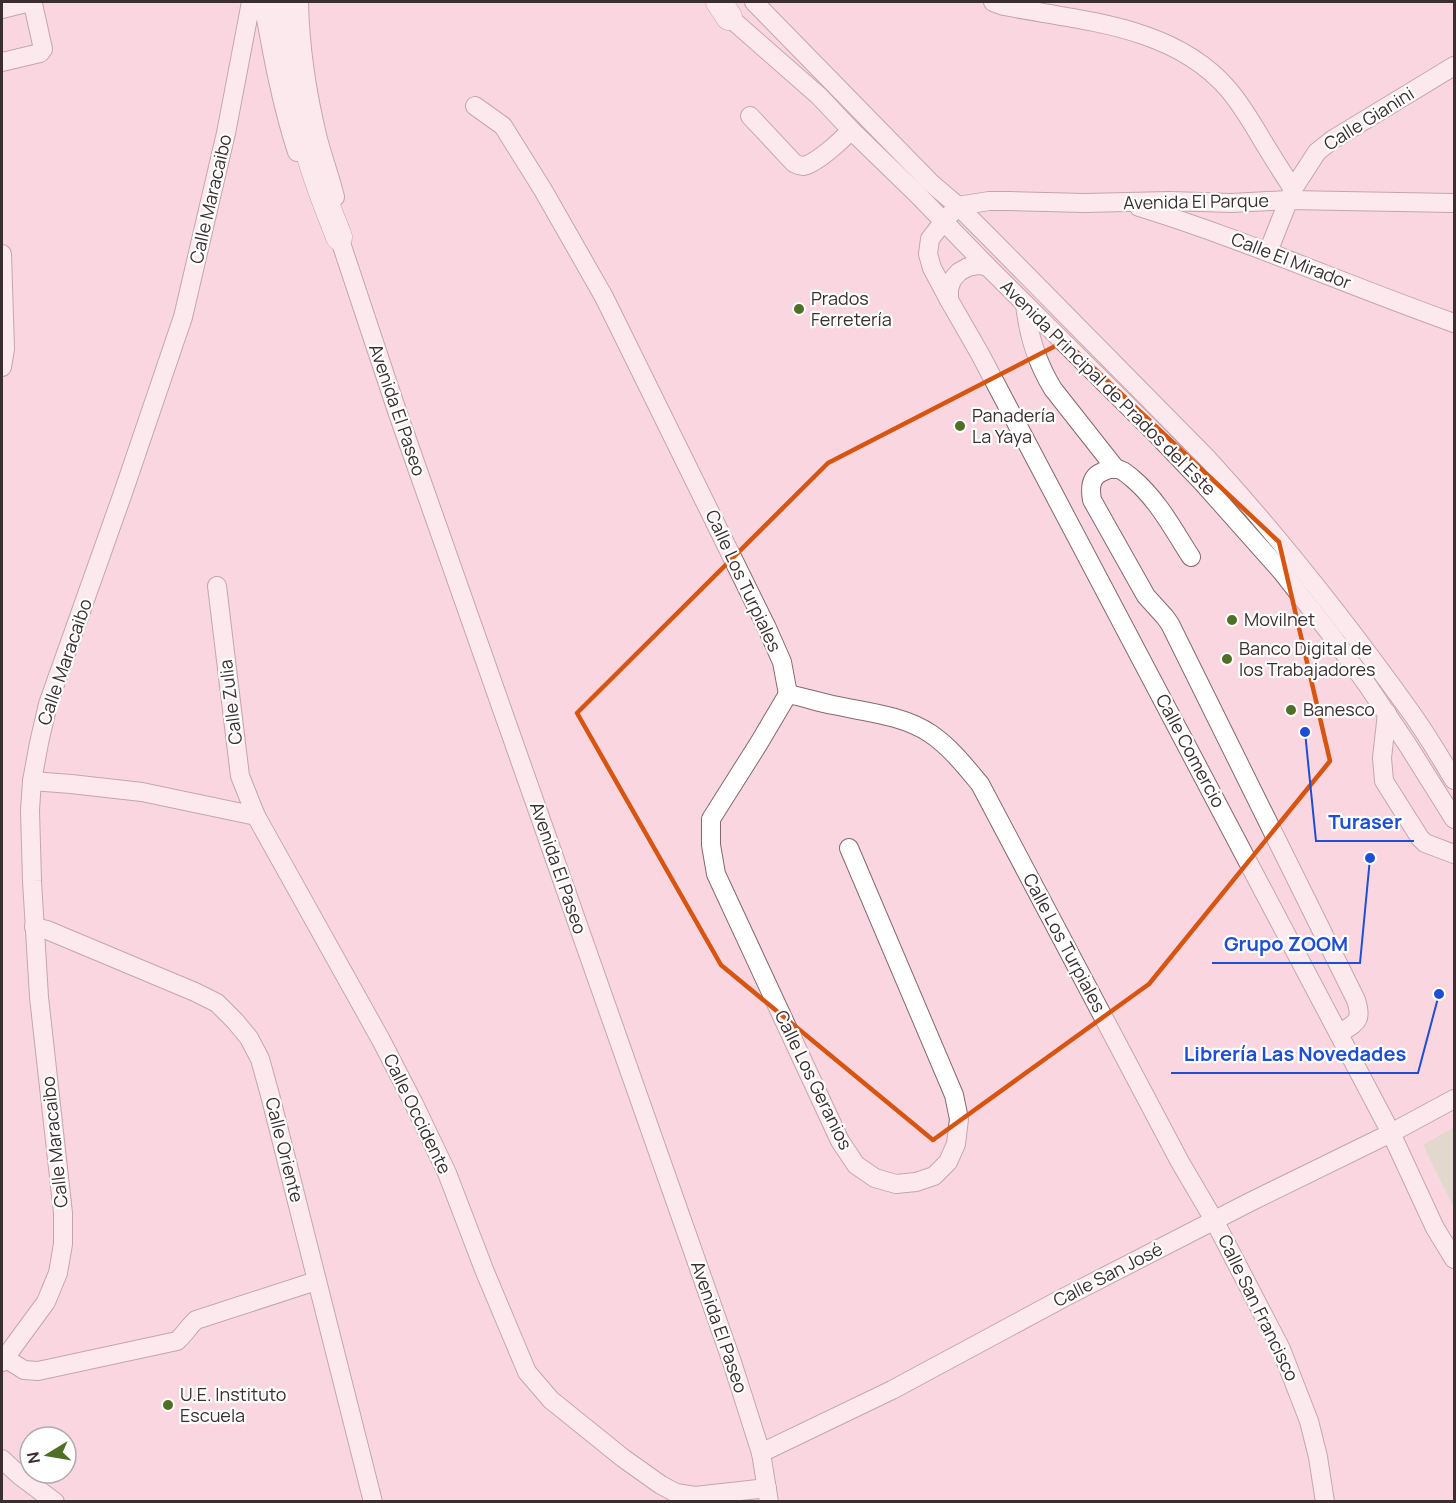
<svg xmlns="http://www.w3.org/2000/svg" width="1456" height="1503" viewBox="0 0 1456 1503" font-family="Manrope,sans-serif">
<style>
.green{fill:#c8d9b7}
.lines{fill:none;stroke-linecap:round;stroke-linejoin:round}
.minor-casing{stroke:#86686f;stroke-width:20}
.highway-casing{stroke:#86686f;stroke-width:27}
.minor{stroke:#fff;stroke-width:18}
.highway{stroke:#fff;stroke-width:26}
.marked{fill:none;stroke:#d75510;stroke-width:4.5;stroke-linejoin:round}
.poi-dot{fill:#4e6f25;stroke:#fff;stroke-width:2}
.labels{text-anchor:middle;stroke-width:4.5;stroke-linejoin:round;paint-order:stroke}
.street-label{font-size:18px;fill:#3b2e31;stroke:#fff}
.poi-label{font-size:18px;fill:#3b2e31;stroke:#fff;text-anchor:start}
.leader{fill:none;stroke:#1d4ed8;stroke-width:2}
.callout-dot{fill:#1d4ed8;stroke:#fff;stroke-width:2}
.callout-label{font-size:20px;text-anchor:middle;font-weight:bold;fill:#1d4ed8;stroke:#fff;stroke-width:4.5;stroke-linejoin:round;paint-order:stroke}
</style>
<rect width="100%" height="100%" fill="#fad7e0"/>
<!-- green -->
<polygon class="green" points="1454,1127 1454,1208 1423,1145"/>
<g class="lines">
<!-- minor casing -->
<g class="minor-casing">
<g id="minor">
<path d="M263 2C272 52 281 103 297 152"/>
<path d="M299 2C300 48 307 94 318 139 323 158 330 177 335 197"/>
<path d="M754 2 931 183 958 206 990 238 1207 458C1280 538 1347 623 1410 711 1426 733 1440 757 1454 780"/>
<path d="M993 2 1004 6C1081 21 1173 25 1228 89 1241 104 1251 121 1261 138 1271 155 1282 172 1293 189"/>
<polyline points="2,9 30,2 33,4 43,49 40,53 2,62"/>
<polyline points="721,10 819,96 851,130 916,193 987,266 1158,436 1202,482 1282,572 1329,632 1368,686 1407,744 1454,819"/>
<polyline points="475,106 503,126 543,190 604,297 767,628 782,662 788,694"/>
<path d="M750 116 794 163C798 165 799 166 803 166 816 164 842 140 851 130"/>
<path d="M1139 207C1246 240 1349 286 1454 323"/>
<polyline points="339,227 339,237 398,414 732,1362 761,1453 769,1502"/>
<polyline points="1268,252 1293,189 1317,152 1332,140 1454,66"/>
<polyline points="2,254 5,349 2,367"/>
<polyline points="987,266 979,265 968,267 959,272 952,280 949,289 949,300 980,354 1391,1133 1435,1228 1454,1259"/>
<polyline points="949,300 932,268 928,254 930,239 944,221 958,206 989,201 1010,201 1084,203 1170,201 1231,203 1289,200 1454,203"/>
<path d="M1025 304C1028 334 1037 363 1053 389L1116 469"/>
<path d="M1191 557C1173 529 1158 500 1132 478 1127 474 1122 469 1116 469 1111 468 1106 470 1102 472 1090 477 1090 489 1092 500L1146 596 1165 617 1170 624 1356 1000C1363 1022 1356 1022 1339 1034"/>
<polyline points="217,586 240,776 256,816"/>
<path d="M788 694C803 697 818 702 833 705 865 712 903 715 931 734 950 747 965 766 980 784L1180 1162 1214 1220 1281 1349 1309 1421 1318 1457 1325 1502"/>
<polyline points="788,694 759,743 711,819 711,845 716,874 840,1141 856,1165 875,1178 896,1184 916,1182 934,1176 948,1162 956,1144 959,1119 954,1095 849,848"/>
<polyline points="1387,713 1382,758 1384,781 1420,838 1425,843 1454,854"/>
<polyline points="32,781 71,784 142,792 256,816 381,1040 414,1104 447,1173 485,1272 527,1372 551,1400 623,1458 661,1485 676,1493 695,1496 767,1488"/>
<polyline points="34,927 47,930 195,992 217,1003 235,1021 249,1038 260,1059 270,1095 373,1502"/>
<path d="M5 1358 24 1370 38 1371 177 1341C185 1334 189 1326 196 1320L316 1281"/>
<polyline points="2,1362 46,1302 58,1273 63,1244 63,1213 39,997 32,881 30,810 32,781 39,743 48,704 123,493 183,317 226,133 251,2"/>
<polyline points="761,1453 892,1390 1065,1297 1250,1202 1391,1133 1454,1099"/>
<polyline points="2,1459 19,1475 55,1502"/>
</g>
</g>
<!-- highway casing -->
<g class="highway-casing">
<g id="highway">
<path d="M284 2C289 49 294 96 306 142 314 175 327 206 339 237"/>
<polyline points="719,2 729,17"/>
</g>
</g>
<!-- minor -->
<use href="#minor" class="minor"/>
<!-- highway -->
<use href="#highway" class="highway"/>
</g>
<!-- marked area -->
<path d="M0 0H1456V1503H0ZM1065 341 1279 542 1330 761 1149 984 933 1140 721 965 577 713 828 463Z" fill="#fad7e0" fill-opacity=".55" fill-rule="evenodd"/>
<path class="marked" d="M1065 341 1279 542 1330 761 1149 984 933 1140 721 965 577 713 828 463Z"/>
<!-- markers -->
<g class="poi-dot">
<circle cx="799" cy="309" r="6"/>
<circle cx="960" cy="426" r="6"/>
<circle cx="1232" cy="620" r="6"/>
<circle cx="1227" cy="659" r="6"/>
<circle cx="1291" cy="710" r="6"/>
<circle cx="168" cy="1405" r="6"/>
</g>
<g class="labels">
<!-- street labels -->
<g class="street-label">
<text transform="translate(1369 119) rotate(-32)" y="6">Calle Gianini</text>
<text transform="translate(211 199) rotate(-77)" y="6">Calle Maracaibo</text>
<text transform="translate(1196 202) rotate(-1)" y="6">Avenida El Parque</text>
<text transform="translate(1291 261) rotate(21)" y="6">Calle El Mirador</text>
<text transform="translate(1108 388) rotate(45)" y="6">Avenida Principal de Prados del Este</text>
<text transform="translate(397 410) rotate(71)" y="6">Avenida El Paseo</text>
<text transform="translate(743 581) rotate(65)" y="6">Calle Los Turpiales</text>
<text transform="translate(65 662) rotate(-71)" y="6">Calle Maracaibo</text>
<text transform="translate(231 702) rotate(-97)" y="6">Calle Zulia</text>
<text transform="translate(1190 751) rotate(62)" y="6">Calle Comercio</text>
<text transform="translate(558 868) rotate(71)" y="6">Avenida El Paseo</text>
<text transform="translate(1064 943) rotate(62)" y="6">Calle Los Turpiales</text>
<text transform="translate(813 1080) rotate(64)" y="6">Calle Los Geranios</text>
<text transform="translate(417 1114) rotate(64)" y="6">Calle Occidente</text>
<text transform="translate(55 1142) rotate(-96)" y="6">Calle Maracaibo</text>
<text transform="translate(284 1150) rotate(76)" y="6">Calle Oriente</text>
<text transform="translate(1108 1275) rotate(-27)" y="6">Calle San José</text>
<text transform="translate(1258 1308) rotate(64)" y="6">Calle San Francisco</text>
<text transform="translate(719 1327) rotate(71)" y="6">Avenida El Paseo</text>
</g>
<!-- poi labels -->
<g class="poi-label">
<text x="811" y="305">Prados<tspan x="811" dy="21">Ferretería</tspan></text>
<text x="972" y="422">Panadería<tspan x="972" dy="21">La Yaya</tspan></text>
<text x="1244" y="626">Movilnet</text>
<text x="1239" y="655">Banco Digital de<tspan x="1239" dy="21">los Trabajadores</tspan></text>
<text x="1303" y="716">Banesco</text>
<text x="180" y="1401">U.E. Instituto<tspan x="180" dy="21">Escuela</tspan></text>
</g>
</g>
<!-- callouts -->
<path class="leader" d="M1305 732L1316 841H1414M1370 858L1360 963H1212M1439 994L1418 1073H1171"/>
<g class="callout-dot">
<circle cx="1305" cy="732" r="6"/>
<circle cx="1370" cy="858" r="6"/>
<circle cx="1439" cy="994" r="6"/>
</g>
<g class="callout-label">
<text x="1365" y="829">Turaser</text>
<text x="1286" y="951">Grupo ZOOM</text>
<text x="1295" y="1061">Librería Las Novedades</text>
</g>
<!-- border -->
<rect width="1456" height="1503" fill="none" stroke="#3b2e31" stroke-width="6"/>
<!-- north arrow -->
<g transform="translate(48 1455) rotate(259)"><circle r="28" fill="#ffffff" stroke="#b1abad" stroke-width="1.5"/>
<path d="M0-4.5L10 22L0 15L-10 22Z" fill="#4e6f25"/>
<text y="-9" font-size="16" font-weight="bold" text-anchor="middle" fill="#3b2e31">N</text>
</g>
</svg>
